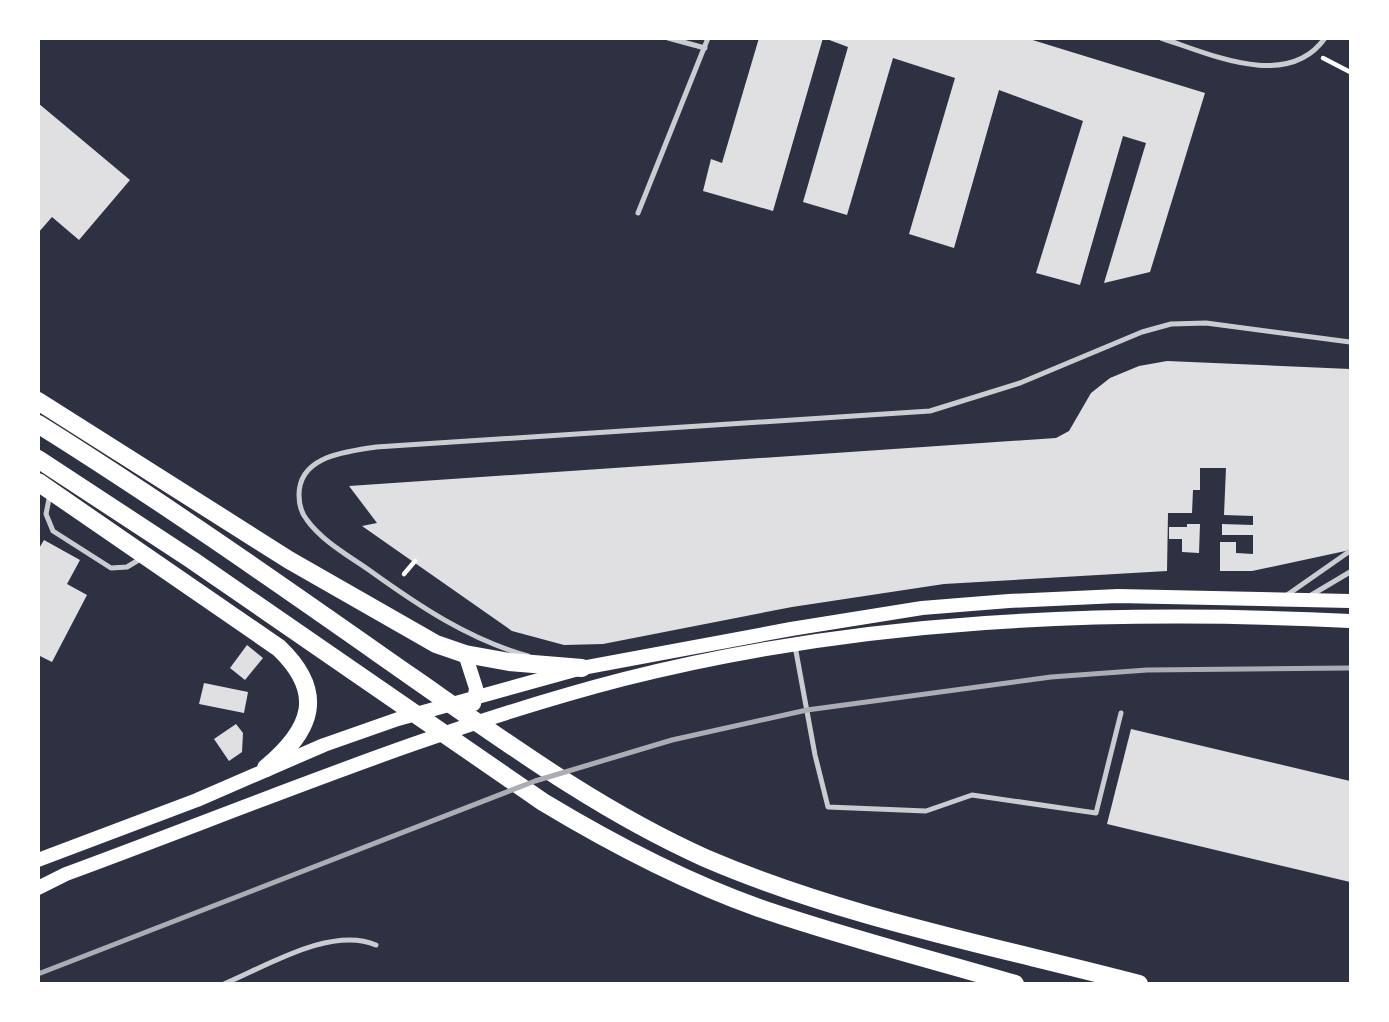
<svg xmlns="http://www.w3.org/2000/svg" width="1389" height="1022" viewBox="0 0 1389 1022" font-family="'DM Sans',sans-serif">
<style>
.building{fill:#e0e0e3}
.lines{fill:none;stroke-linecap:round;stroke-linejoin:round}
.path{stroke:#fff;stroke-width:4.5}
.service{stroke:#caccd0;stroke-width:5}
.secondary{stroke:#fff;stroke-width:14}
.primary{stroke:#fff;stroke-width:18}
.rail{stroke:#abadb3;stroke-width:5}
</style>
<rect width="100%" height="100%" fill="#2d3142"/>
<!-- building -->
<g class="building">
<polygon points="759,38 823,38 773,211 703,191 711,159 722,163"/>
<polygon points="824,38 1026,38 1205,93 1150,272 1104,283 1146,143 1123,136 1080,285 1036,273 1083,121 999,90 954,248 909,234 955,78 893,58 847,215 803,202 848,47"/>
<polygon points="38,103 130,180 79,240 52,217 38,233"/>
<polygon points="1167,361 1350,369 1350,550 1252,571 1220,571 1220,542 1236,542 1236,553 1253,554 1253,535 1222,535 1222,524 1253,525 1253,516 1224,515 1226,468 1200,468 1200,490 1193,490 1192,513 1168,513 1167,571 944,584 792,607 603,644 564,645 512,631 362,526 377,523 349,486 1056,438 1069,431 1091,393 1110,378 1139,366"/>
<polygon points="1187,524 1200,524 1199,553 1182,552 1182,539 1169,539 1169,527 1187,527"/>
<polygon points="44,540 80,560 67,584 87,595 52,662 38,655 38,550"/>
<polygon points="247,645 263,658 245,680 230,668"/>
<polygon points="204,683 248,692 244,713 199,704"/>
<polygon points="236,724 243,733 242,752 229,761 214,739"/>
<polygon points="1131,729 1350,781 1350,882 1107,824"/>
</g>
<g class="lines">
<!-- path -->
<g class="path">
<polyline points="1323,58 1350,72"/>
<polyline points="404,574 415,561"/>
</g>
<!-- service -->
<g class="service">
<polyline points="668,38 705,48"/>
<path d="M1161 38C1210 54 1288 91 1325 38"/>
<polyline points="638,213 708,38"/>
<polyline points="50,494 46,514 53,531 111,568 127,567 142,558"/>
<polyline points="1287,595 1350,551"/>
<polyline points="1308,597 1350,572"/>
<polyline points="795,646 815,755 828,807 926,811 972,795 1096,813 1121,713"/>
<path d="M528 656C468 639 419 606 369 570 349 556 322 541 307 520 302 514 299 504 299 495 299 456 345 452 376 447L930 411 1020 383 1142 332 1171 324 1206 323 1350 342"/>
<path d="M224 984C267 966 331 926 376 945"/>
</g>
<!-- secondary -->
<g class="secondary">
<polyline points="465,654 476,688 474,704"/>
<polyline points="38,860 197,800 324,745 398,719 582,668 791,629 922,608 1009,601 1118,596 1350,601"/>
<path d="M38 888 66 874C251 806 434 728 624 679 860 619 1109 609 1350 621"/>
</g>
<!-- primary -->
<g class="primary">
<polyline points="38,401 289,560 436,644 465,654 509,662 582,668"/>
<path d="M38 424C166 504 289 591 412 677 507 743 600 811 705 858 842 917 994 946 1139 984"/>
<path d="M38 459 192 560 543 802C611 843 683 881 759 908 843 937 930 959 1015 984"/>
<path d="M38 482 279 648C326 693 312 730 266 768"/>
</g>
<!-- rail -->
<polyline class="rail" points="38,974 535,781 672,740 807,710 1051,677 1147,670 1350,668"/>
</g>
<!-- border -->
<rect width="1389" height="1022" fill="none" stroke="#ffffff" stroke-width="80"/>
</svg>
